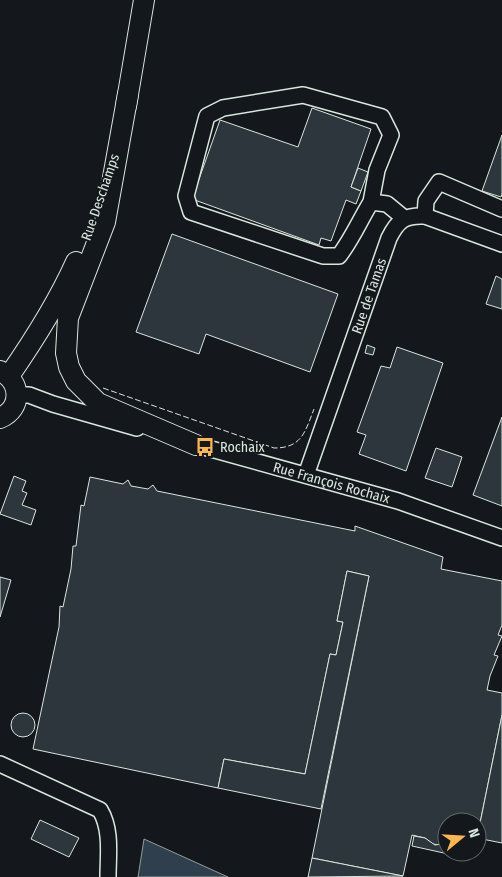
<svg xmlns="http://www.w3.org/2000/svg" width="502" height="877" viewBox="0 0 502 877" font-family="'Fira Sans Condensed',sans-serif">
<style>
.water{fill:#2f3f4d;stroke:#939e99}
.building{fill:#2c363c;stroke:#d8e6dc}
.lines{fill:none;stroke-linecap:round;stroke-linejoin:round}
.minor-casing{stroke:#d8e6dc;stroke-width:18}
.major-casing{stroke:#d8e6dc;stroke-width:22}
.minor{stroke:#14181c;stroke-width:15}
.major{stroke:#14181c;stroke-width:20}
.fence{stroke:#d8e6dc;stroke-width:1;stroke-dasharray:6 2.5;stroke-linecap:butt}
.labels{text-anchor:middle;stroke-width:4;stroke-linejoin:round;paint-order:stroke}
.street-label{font-size:14px;fill:#d8e6dc;stroke:#14181c}
.poi-label{font-size:14px;fill:#d8e6dc;stroke:#14181c;text-anchor:start}
</style>
<rect width="100%" height="100%" fill="#14181c"/>
<!-- water -->
<polygon class="water" points="144,839 228,877 138,877"/>
<!-- building -->
<g class="building">
<polygon points="312,108 371,129 351,187 361,191 356,204 346,200 331,241 321,238 319,245 192,199 220,120 298,147"/>
<polygon points="502,135 502,194 501,197 482,191"/>
<polygon points="358,168 368,172 361,191 351,187"/>
<polygon points="172,234 338,294 310,372 206,334 199,354 136,332"/>
<polygon points="496,276 502,279 502,309 486,304"/>
<polygon points="367,345 375,348 373,355 365,353"/>
<polygon points="397,347 443,363 406,471 359,454 366,435 357,432 381,366 390,368"/>
<polygon points="502,417 502,506 473,495"/>
<polygon points="436,448 462,457 452,487 425,478"/>
<polygon points="14,476 26,481 22,491 27,493 22,505 36,510 31,525 0,514"/>
<polygon points="90,477 123,484 128,480 131,486 148,489 153,485 157,491 355,531 355,526 443,557 441,569 502,581 502,625 498,635 502,636 494,655 498,656 490,676 487,690 502,693 502,715 477,838 477,822 447,822 447,843 439,845 433,844 425,838 412,835 403,876 312,858 369,576 347,571 337,621 343,622 336,655 330,654 305,774 224,759 218,788 33,749 59,627 60,606 63,607 71,569 73,546 76,546 81,505 84,506"/>
<polygon points="347,571 369,576 321,809 218,788 224,759 305,774 330,654 336,655 343,622 337,621"/>
<polygon points="0,577 11,580 0,617"/>
<circle cx="23" cy="725" r="12"/>
<polygon points="502,715 502,843 477,838"/>
<polygon points="40,820 79,838 69,857 31,839"/>
<polygon points="414,836 425,838 435,845 447,843 447,852 454,852 453,855 412,846"/>
<polygon points="312,858 403,876 308,877"/>
</g>
<g class="lines">
<!-- minor casing -->
<g class="minor-casing">
<g id="minor">
<path d="M371 202 377 170 391 135 382 117 303 95 223 108 207 116 186 196 191 212 323 256H339C352 239 360 220 371 202L387 204 404 218"/>
<polyline points="425,216 426,201 439,182 502,209"/>
<polyline points="16,395 29,395 53,404 137,428"/>
<path id="s1" d="M186 442 398 501 502 538"/>
<path id="s2" d="M306 475 389 238C398 220 405 215 425 216L502 244"/>
<path d="M0 764 100 810C112 830 108 855 108 877"/>
</g>
</g>
<!-- major casing -->
<g class="major-casing">
<g id="major">
<polyline points="128,94 105,222 68,318 66,353 69,367 76,381 98,403 196,445"/>
<polyline points="126,106 144,0"/>
<path d="M0 371C21 381 23 408 0 418"/>
<path d="M9 376C34 340 58 302 76 262"/>
</g>
</g>
<!-- minor -->
<use href="#minor" class="minor"/>
<!-- major -->
<use href="#major" class="major"/>
<!-- fence -->
<path class="fence" d="M103 388 274 448C302 448 305 432 314 409"/>
</g>
<!-- icons -->
<defs>
<g id="bus-bare" transform="scale(1.5)"><path d="M-5-6H5V4H4V6H2V4H-2V6H-4V4H-5ZM-3.5-4V0h7V-4ZM-3.5 1.2v1.5H-2V1.2ZM2 1.2v1.5H3.5V1.2Z" fill="#ffb74d" stroke="#14181c" stroke-width="2.5" paint-order="stroke"/></g>
</defs>
<g fill-rule="evenodd">
<use href="#bus-bare" x="205" y="447"/>
</g>
<g class="labels">
<!-- street labels -->
<g class="street-label">
<text transform="translate(100 197) rotate(-71)" y="5">Rue Deschamps</text>
<text dy="5" stroke="none"><textPath href="#s2" startOffset="190">Rue de Tamas</textPath></text>
<text dy="5" stroke="none"><textPath href="#s1" startOffset="151">Rue François Rochaix</textPath></text>
</g>
<!-- poi labels -->
<g class="poi-label">
<text x="220" y="452">Rochaix</text>
</g>
</g>
<!-- north arrow -->
<g transform="translate(462 837) rotate(72)"><circle r="24" fill="#14181c" stroke="#626a69"/>
<path d="M0-4L9 19L0 12L-9 19Z" fill="#ffb74d"/>
<text y="-8" font-size="14" font-weight="bold" text-anchor="middle" fill="#d8e6dc">N</text>
</g>
</svg>
